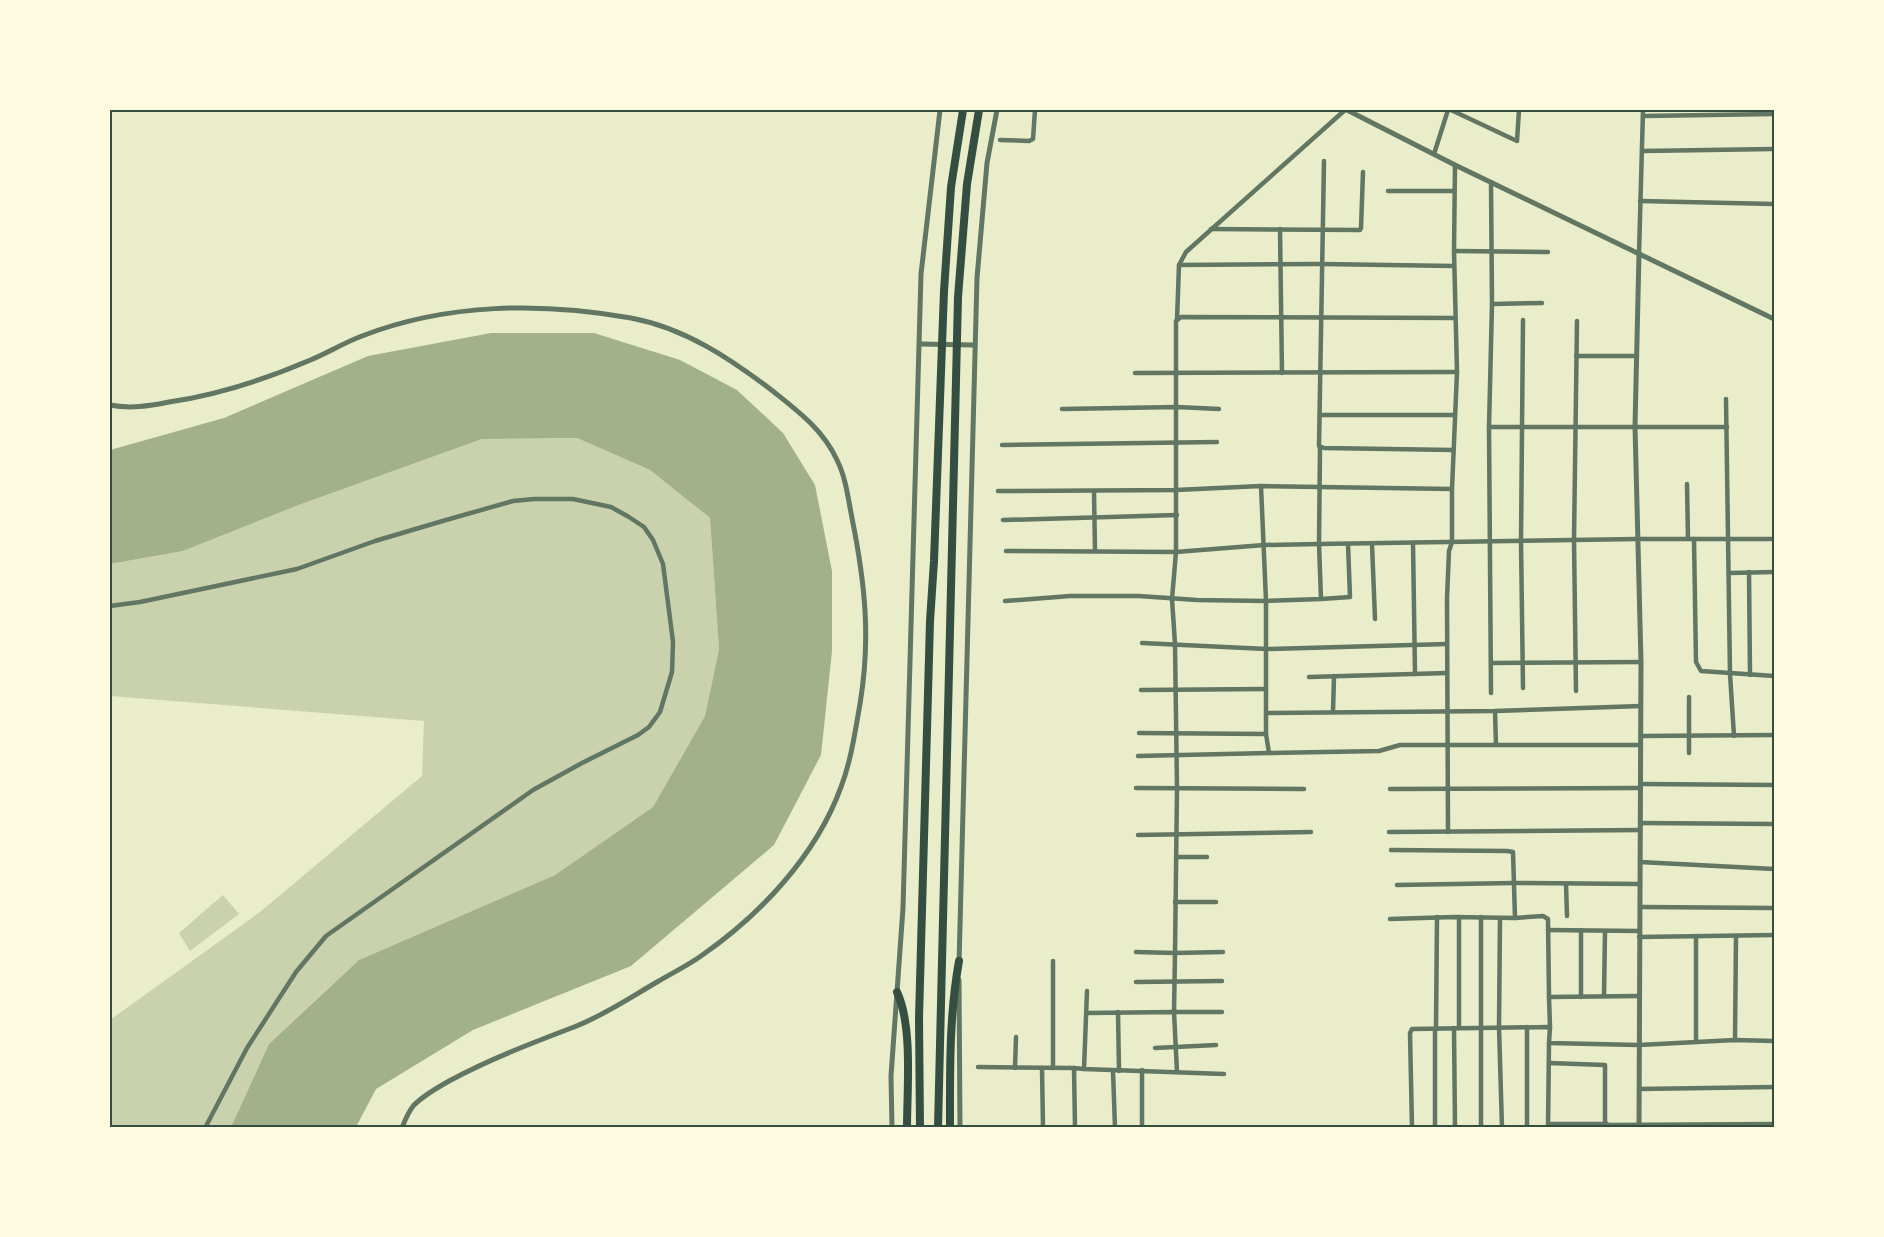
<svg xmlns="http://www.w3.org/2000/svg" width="1884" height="1237" viewBox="0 0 1884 1237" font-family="Inter,sans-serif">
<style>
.green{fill:#cad2ad}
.water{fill:#a3b18a}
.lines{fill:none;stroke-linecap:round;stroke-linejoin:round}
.minor{stroke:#617663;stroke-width:4.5}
.tertiary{stroke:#617663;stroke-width:5}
.trunk{stroke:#344e41;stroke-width:8}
.neatline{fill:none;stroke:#344e41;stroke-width:2}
</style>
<rect width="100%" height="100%" fill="#e9edc9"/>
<!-- green -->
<g class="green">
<polygon points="577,438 650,470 710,518 719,649 705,716 653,807 555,875 359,960 269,1044 231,1127 110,1127 110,1020 260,912 422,776 424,721 110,696 110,564 183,551 296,506 482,439"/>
<polygon points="223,895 239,914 190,951 179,933"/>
</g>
<!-- water -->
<polygon class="water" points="491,333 594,333 680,360 737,390 783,433 815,485 832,571 832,651 821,755 774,845 631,966 473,1030 376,1089 356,1127 231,1127 269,1044 359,960 555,875 653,807 705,716 719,649 710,518 650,470 577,438 482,439 296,506 183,551 110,564 110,450 224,418 368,356"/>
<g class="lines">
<!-- minor -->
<g class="minor">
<polyline points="1451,110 1517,141 1519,110"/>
<polyline points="1643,116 1774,114"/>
<polyline points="1000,140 1029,141 1033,139 1035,110"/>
<polyline points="1642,151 1774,149"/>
<polyline points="1434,154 1448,110"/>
<polyline points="1324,161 1319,446 1324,448 1453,450"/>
<polyline points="1491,182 1492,304 1542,303"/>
<polyline points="1388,191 1454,191"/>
<polyline points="1640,201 1774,204"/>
<polyline points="1211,229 1360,230 1361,228 1363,172"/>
<polyline points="1280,229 1282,373"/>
<polyline points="1454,251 1548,252"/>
<polyline points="1639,254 1643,110"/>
<polyline points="1179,265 1321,264 1454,266"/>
<polyline points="1177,320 1179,265 1186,252 1345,110"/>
<polyline points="1523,320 1521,541 1523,688"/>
<polyline points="1576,356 1637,356"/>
<polyline points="1135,373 1457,372"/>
<polyline points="1726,399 1730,674 1734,736"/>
<polyline points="1062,409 1177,407 1219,409"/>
<polyline points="1320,415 1454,415"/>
<polyline points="1489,427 1727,427"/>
<polyline points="1002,445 1217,442"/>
<polyline points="1687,484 1688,539"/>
<polyline points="1261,486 1266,601 1266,734 1269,753 1379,751 1400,745 1496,745"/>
<polyline points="998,491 1176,490 1261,486 1452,489"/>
<polyline points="1094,491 1095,551"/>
<polyline points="1003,520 1177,515"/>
<polyline points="1694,539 1696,662 1701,671 1774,676"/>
<polyline points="1413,543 1415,674"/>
<polyline points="1372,544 1375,619"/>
<polyline points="1006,551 1176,552 1264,545 1319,544 1637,539 1774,539"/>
<polyline points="1749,572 1750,675"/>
<polyline points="1730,573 1774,572"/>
<polyline points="1321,599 1350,597 1348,544"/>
<polyline points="1005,601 1070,596 1139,596 1197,600 1266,601 1321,599 1319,544 1320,447"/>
<polyline points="110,606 140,602 297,569 375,541 446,520 513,501 534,499 573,499 611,507 629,517 644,527 653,540 663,564 673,642 672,672 660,712 649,727 638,735 582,763 533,790 326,936 296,972 247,1048 205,1128"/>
<polyline points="1142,643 1266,649 1447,644"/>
<polyline points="1491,663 1641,662"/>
<polyline points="1309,677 1447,673"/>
<polyline points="1141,690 1266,689"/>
<polyline points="1576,691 1574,540 1577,321"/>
<polyline points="1491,693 1489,427 1492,304"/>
<polyline points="1689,697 1689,753"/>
<polyline points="1495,711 1496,745 1641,745"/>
<polyline points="1333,712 1334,676"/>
<polyline points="1266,713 1495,711 1641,706"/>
<polyline points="1139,733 1266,734"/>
<polyline points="1641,736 1774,735"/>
<polyline points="1138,756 1269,753"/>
<polyline points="1640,784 1774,785"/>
<polyline points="1136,788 1304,789"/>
<polyline points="1390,789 1640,788"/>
<polyline points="1640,823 1774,824"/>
<polyline points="1389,832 1640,830"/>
<polyline points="1448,832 1447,598 1449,551 1452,542 1452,489 1457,372 1454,251 1455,165"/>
<polyline points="1138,835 1311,832"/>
<polyline points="1176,857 1207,857"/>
<polyline points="1640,862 1774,869"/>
<polyline points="1566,884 1567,916"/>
<polyline points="1397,885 1514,883 1640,884"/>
<polyline points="1175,902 1216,902"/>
<polyline points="1640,907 1774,908"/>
<polyline points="1459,917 1459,1028"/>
<polyline points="1481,917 1481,1128"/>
<polyline points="1500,918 1499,1027 1502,1128"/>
<polyline points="1515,918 1543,916 1548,919 1549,997"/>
<polyline points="1390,919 1454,917 1515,918 1513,852 1507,851 1391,850"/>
<polyline points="1548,930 1639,931"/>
<polyline points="1696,936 1696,1042"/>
<polyline points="1639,937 1774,935"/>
<polyline points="1136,952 1175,953 1174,1012 1222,1012"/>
<polyline points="1223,952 1175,953 1177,788 1175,644 1172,599 1176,552 1176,321 1181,317 1454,318"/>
<polyline points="1136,982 1222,981"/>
<polyline points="1087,991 1084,1069 1224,1074"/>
<polyline points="1604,996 1605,931"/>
<polyline points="1581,997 1581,930"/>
<polyline points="1118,1012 1119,1071"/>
<polyline points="1087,1013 1174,1012 1177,1072"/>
<polyline points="1527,1027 1527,1128"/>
<polyline points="1550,1027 1549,997 1639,996"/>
<polyline points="1454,1028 1455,1128"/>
<polyline points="1436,1029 1437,917"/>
<polyline points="1735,1040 1736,936"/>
<polyline points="1155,1048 1216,1045"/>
<polyline points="1549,1063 1605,1065 1605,1122 1608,1125 1774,1124"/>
<polyline points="978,1067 1074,1068"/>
<polyline points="1015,1068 1016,1037"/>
<polyline points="1042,1068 1043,1128"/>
<polyline points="1053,1068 1053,961"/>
<polyline points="1113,1071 1115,1128"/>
<polyline points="1639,1089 1774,1087"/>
<polyline points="1548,1124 1605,1124"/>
<polyline points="1075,1128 1074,1068 1084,1069"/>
<polyline points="1142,1128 1142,1070"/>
<polyline points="1412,1128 1410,1033 1412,1029 1550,1027 1549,1043 1639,1045 1735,1040 1774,1041"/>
<polyline points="1435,1128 1435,1030"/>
<polyline points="1548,1128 1549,1043"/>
</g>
<!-- tertiary -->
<g class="tertiary">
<polyline points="1347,110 1455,165 1774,319"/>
<polyline points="920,344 974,345"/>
<path d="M110 405C130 409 149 406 169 402 218 395 261 381 308 361 326 354 343 343 362 336 447 303 542 302 631 318 685 328 731 359 774 392 799 412 823 430 837 460 846 478 848 498 852 518 865 583 871 638 860 704 855 732 851 761 841 787 816 856 760 915 701 956 687 966 672 973 657 982 631 997 603 1016 574 1027 532 1043 490 1059 449 1081 437 1088 424 1095 414 1105 409 1111 405 1120 402 1128"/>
<polyline points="959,964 977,278 987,163 997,110"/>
<polyline points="959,980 960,1128"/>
<polyline points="892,1128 891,1076 903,908 921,274 940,110"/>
<polyline points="1639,1128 1641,662 1635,426 1639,254"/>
</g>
<!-- trunk -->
<g class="trunk">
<path d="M897 992C913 1026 907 1089 907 1128"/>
<polyline points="920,1128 919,1018 930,621 934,561 944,291 951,187 963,110"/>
<polyline points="938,1128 958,297 967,184 979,110"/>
<path d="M950 1128C950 1070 949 1017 959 961"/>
</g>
</g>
<!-- border -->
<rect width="1884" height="1237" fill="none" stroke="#fefae0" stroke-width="222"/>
<rect x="111" y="111" width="1662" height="1015" class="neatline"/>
</svg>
